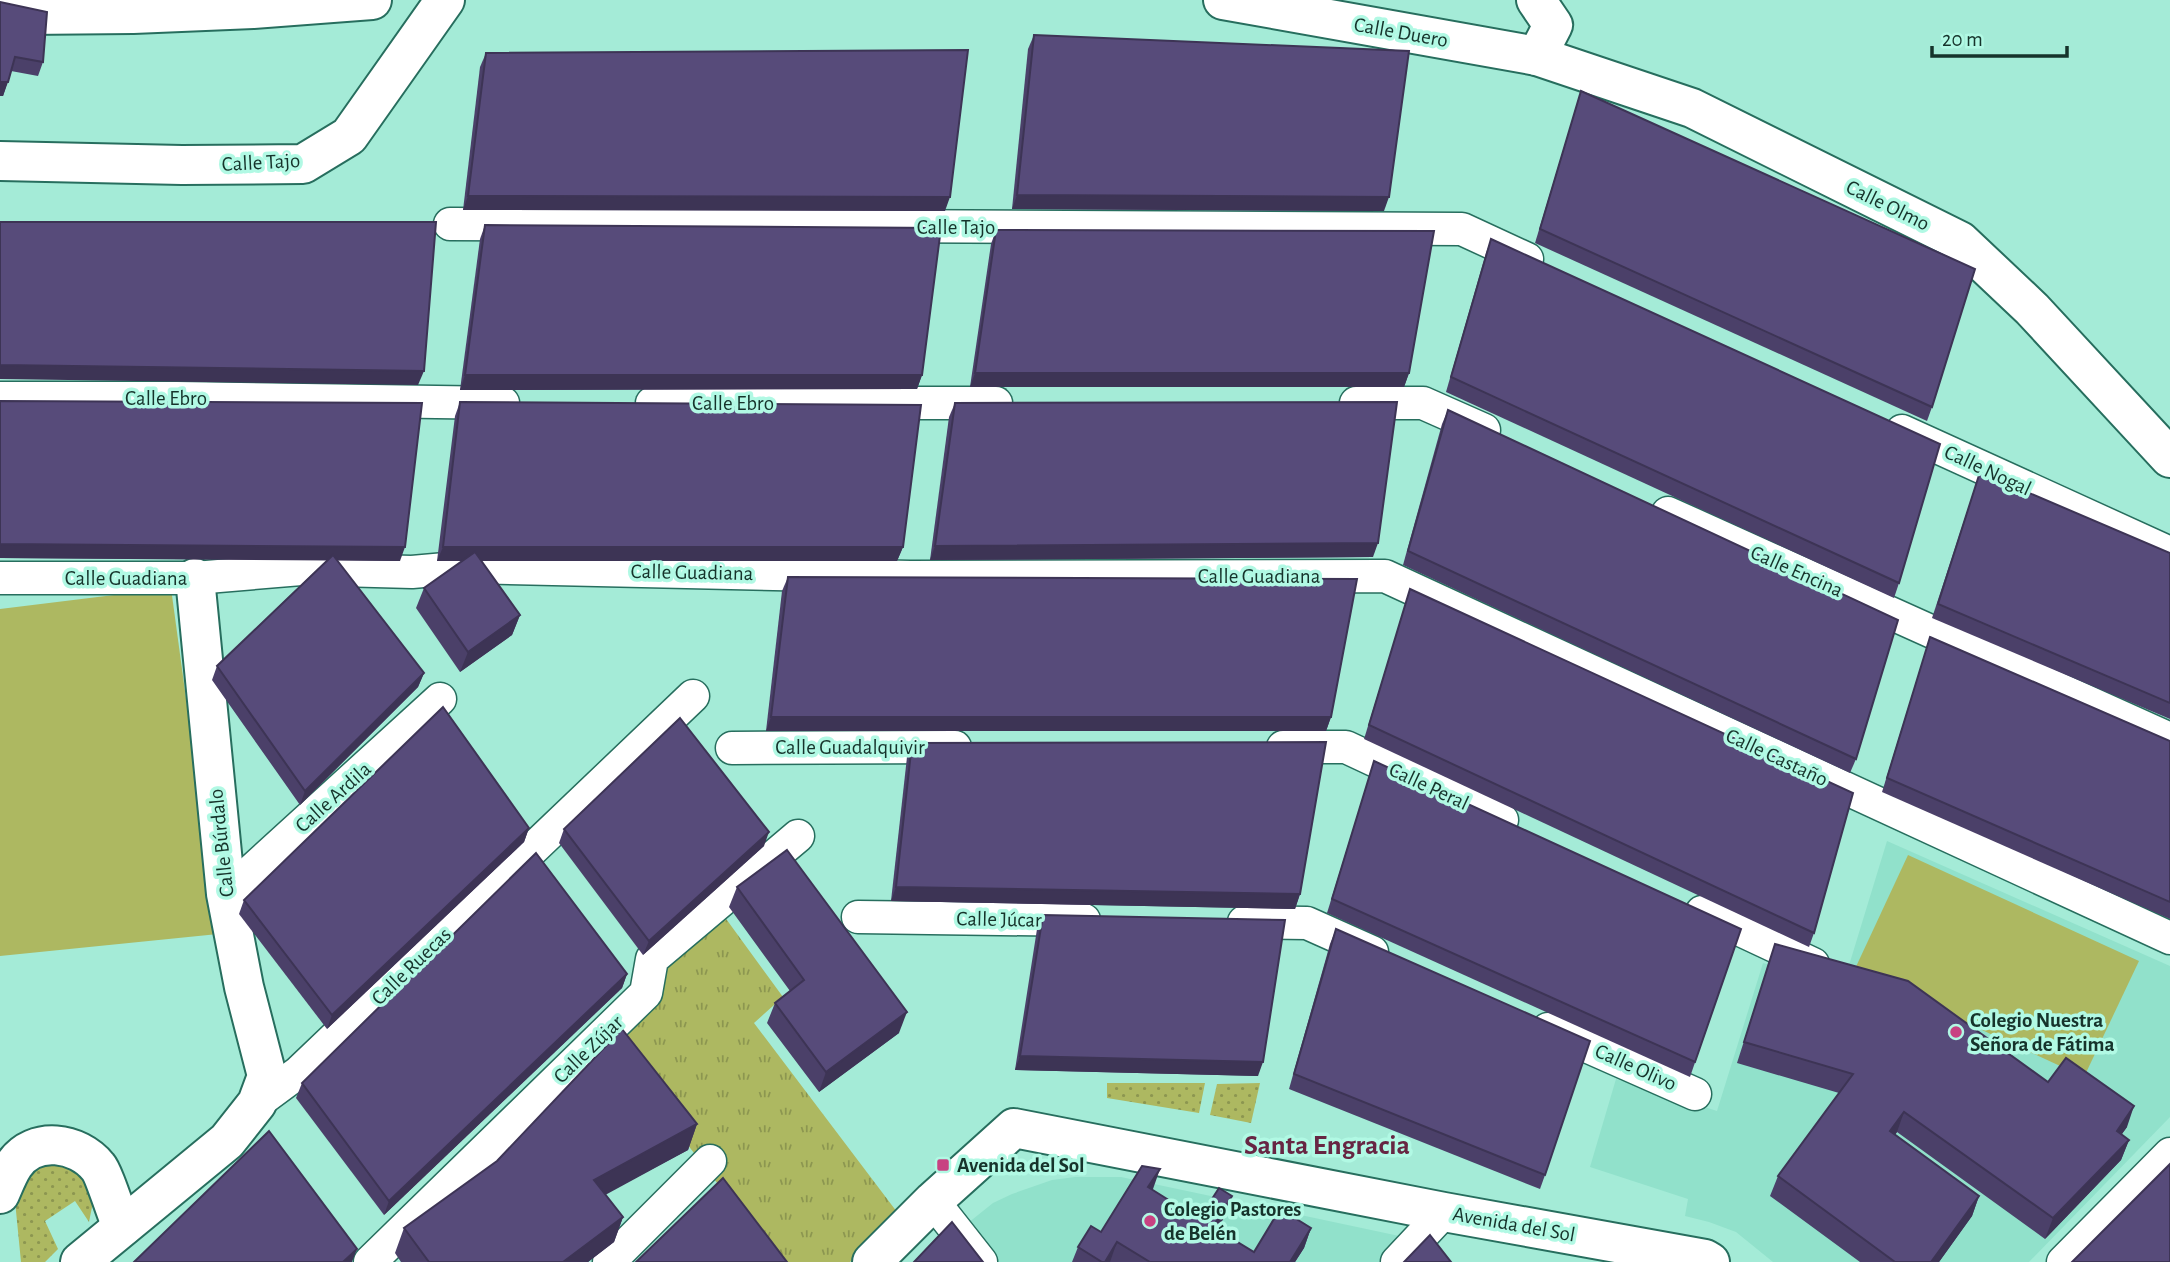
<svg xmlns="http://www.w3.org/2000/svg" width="2170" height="1262" viewBox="0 0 2170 1262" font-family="'Alegreya Sans',sans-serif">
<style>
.built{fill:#91e1cb}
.grass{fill:url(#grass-dots)}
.park{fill:url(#park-tufts)}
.pitch{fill:#adb861}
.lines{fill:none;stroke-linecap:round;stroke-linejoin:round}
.pedestrian-casing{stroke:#276e5e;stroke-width:35}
.minor-casing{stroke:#276e5e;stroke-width:42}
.pedestrian{stroke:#fff;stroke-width:32}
.minor{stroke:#fff;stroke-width:38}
.wall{fill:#4b4069}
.shaded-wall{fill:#3d3455}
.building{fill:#574b7a;stroke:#3d3455;stroke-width:2}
.poi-dot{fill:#c84282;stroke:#b1f9e4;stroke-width:2.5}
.labels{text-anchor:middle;stroke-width:7;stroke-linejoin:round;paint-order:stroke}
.street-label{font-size:21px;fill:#16332b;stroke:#b1f9e4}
.poi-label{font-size:21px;font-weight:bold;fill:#16332b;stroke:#b1f9e4;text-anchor:start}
.district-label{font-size:28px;font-weight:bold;fill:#672643;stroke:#b1f9e4}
</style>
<defs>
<pattern id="grass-dots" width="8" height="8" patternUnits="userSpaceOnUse" patternTransform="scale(1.75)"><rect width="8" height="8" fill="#adb861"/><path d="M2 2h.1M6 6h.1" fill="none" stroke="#8c9650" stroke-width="1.8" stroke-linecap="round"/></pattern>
<pattern id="park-tufts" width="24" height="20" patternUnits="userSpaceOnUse" patternTransform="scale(1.75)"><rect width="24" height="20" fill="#adb861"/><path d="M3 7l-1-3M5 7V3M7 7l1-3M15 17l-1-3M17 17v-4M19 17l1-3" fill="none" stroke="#8c9650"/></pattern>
</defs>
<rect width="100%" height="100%" fill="#a4ebd7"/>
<!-- built -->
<g class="built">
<polygon points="1887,841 2170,966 2170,1117 2029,1262 1773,1262 1736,1232 1709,1222 1685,1216 1688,1199 1590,1167 1616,1079 1717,1111 1763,963 1843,985"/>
<polygon points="1075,1177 1121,1177 1404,1237 1379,1262 989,1262 963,1227 993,1203 1012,1194 1052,1180"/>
</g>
<!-- grass -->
<g class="grass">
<polygon points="1107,1083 1205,1083 1199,1113 1107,1098"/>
<polygon points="1260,1083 1251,1123 1210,1115 1217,1084"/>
<polygon points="55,1157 76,1162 95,1192 89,1222 75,1201 45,1221 58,1249 45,1262 21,1262 15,1201 32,1172"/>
</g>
<!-- park -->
<polygon class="park" points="724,916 783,997 754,1023 897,1212 850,1262 778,1262 596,1026"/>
<!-- pitch -->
<g class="pitch">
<polygon points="171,588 218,934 0,956 0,609"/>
<polygon points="1908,855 2139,961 2084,1077 1854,971"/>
</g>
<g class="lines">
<!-- pedestrian casing -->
<g class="pedestrian-casing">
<g id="pedestrian">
<polyline points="450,224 1462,229 1527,259"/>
<polyline points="0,398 177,398 503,403"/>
<polyline points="652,403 996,403"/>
<polyline points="1356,403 1423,403 1484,430"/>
<polyline points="1902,431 2170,553"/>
<polyline points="1668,513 2170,739"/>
<polyline points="0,578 195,578 301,569 412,572 468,567 910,577 1385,576 2170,938"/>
<polyline points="1283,747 1346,747 1502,820"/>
<polyline points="732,748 955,747"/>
<polyline points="226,894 440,699"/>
<polyline points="1702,912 1813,964"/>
<polyline points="858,917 1084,920"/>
<polyline points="1244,922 1307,923 1372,952"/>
<polyline points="1548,1029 1695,1094"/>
<polyline points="257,1103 299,1072 693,696"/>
<polyline points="933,1201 981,1262"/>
<polyline points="370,1262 646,993 652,959 798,836"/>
<polyline points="609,1262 710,1161"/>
<polyline points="1397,1262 1444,1212"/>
<polyline points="2063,1262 2170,1154"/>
</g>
</g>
<!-- minor casing -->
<g class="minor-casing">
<g id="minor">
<polyline points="1223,0 1537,56 1692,108 1960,241 2032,309 2170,458"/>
<polyline points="1536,0 1553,25 1537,56"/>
<polyline points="0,9 25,15 133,14 253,9 372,0"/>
<polyline points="0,161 182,165 303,164 349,136 445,0"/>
<path d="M0 1194C4 1185 8 1174 14 1165 34 1135 78 1142 98 1167 104 1174 117 1216 122 1227"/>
<polyline points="80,1262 227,1141 257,1103 267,1076 244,987 226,894 195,578"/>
<polyline points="872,1262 933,1201 1014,1128 1444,1212 1705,1259 1710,1262"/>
</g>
</g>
<!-- pedestrian -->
<use href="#pedestrian" class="pedestrian"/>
<!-- minor -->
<use href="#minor" class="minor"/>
</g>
<!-- wall -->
<g class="wall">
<polygon points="0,2 43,62 38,76 11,71 3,96"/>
<polygon points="1034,35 1384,211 1012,209 1028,49"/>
<polygon points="486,53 945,211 463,210 480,67"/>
<polygon points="1581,91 1932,407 1927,421 1535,243"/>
<polygon points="485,225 922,375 917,389 460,390 480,239"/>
<polygon points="996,230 1409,373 1404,387 970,387 991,244"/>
<polygon points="1491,239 1899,583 1894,598 1446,392 1486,253"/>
<polygon points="0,401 400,561 337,560 424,673 418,687 300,805 212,680 217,666 327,560 0,558"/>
<polygon points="460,402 903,547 897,561 481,561 520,615 512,635 460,672 416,608 424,588 462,561 437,561 455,416"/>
<polygon points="955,403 1373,557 930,560 949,417"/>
<polygon points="1448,410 1856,759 1850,773 1403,565 1442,424"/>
<polygon points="1980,472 2170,553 2170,719 1932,618"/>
<polygon points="788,577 1331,717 1326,731 766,731 782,591"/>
<polygon points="1410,590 1814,933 1809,947 1364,739"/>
<polygon points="1930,637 2170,741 2170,919 1882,792"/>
<polygon points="912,743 1300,894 1295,909 891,901 907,757"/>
<polygon points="1374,761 1741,929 1690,1077 1327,913"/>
<polygon points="529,828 524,842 327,1029 239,914 244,900"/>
<polygon points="564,829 764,846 643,955 559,843"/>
<polygon points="737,887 899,1033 819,1092 767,1023 775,1003 790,991 729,907"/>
<polygon points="1043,915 1258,1076 1015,1070 1037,929"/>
<polygon points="1336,929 1545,1175 1540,1189 1289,1089 1330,944"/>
<polygon points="1775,944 2048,1082 2127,1127 2121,1135 2129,1140 2121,1160 2045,1239 1897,1132 1895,1135 1979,1196 1972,1216 1939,1262 1860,1262 1770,1196 1778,1176 1839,1093 1737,1063"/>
<polygon points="627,974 622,988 384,1215 296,1098 302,1083"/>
<polygon points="697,1124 688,1150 605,1194 623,1217 614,1242 588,1262 401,1262 395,1253 404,1228"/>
<polygon points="1152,1190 1199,1219 1225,1216 1217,1229 1254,1252 1311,1228 1304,1248 1295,1262 1072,1262 1078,1247 1101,1232"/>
</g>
<!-- shaded-wall -->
<g class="shaded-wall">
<polygon points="0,82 8,82 3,96 0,96"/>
<polygon points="1017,195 1389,197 1384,211 1012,209"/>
<polygon points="468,196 950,197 945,211 463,210"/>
<polygon points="0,365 424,371 418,385 0,379"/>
<polygon points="975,373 1409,373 1404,387 970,387"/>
<polygon points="465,375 922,375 917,389 460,390"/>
<polygon points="1378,543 1373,557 930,560 935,546"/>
<polygon points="0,544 405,547 400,561 0,558"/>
<polygon points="443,547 903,547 897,561 437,561"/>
<polygon points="520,615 512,635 460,672 468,652"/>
<polygon points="424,673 418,687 300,805 305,791"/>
<polygon points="771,717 1331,717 1326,731 766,731"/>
<polygon points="529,828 524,842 327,1029 332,1015"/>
<polygon points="769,832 764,846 643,955 649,941"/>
<polygon points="896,887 1300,894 1295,909 891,901"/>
<polygon points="627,974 622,988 384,1215 389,1201"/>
<polygon points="907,1012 899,1033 819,1092 826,1072"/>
<polygon points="1020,1056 1263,1062 1258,1076 1015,1070"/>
<polygon points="2134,1106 2127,1127 2109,1152 2117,1131"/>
<polygon points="1904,1112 1897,1132 1883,1151 1890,1131"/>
<polygon points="697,1124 688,1150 585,1206 594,1180"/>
<polygon points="2129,1140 2121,1160 2045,1239 2053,1218"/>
<polygon points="1160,1169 1153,1189 1141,1208 1148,1187"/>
<polygon points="1232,1196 1225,1216 1206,1247 1213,1227"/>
<polygon points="1979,1196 1972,1216 1939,1262 1931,1262"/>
<polygon points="623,1217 614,1242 588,1262 563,1262"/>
<polygon points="1311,1228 1304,1248 1295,1262 1290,1262"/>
<polygon points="1117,1242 1110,1262 1105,1262"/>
<polygon points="357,1249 352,1262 343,1262"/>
</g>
<!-- building -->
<g class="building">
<polygon points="0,2 47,12 43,62 15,57 8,82 0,82"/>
<polygon points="1034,35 1409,51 1389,197 1017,195"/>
<polygon points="968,50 950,197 468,196 486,53"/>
<polygon points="1581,91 1975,269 1932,407 1540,229"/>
<polygon points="0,222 436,222 424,371 0,365"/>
<polygon points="485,225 941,228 922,375 465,375"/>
<polygon points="996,230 1434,231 1409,373 975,373"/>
<polygon points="1491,239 1940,444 1899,583 1451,377"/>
<polygon points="0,401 422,403 405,547 0,544"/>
<polygon points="460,402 921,405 903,547 443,547"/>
<polygon points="1397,402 1378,543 935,546 955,403"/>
<polygon points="1448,410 1898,620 1856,759 1408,551"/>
<polygon points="1980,472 2170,553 2170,703 1938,604"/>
<polygon points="475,552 520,615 468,652 424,588"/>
<polygon points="333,555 424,673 305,791 217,666"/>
<polygon points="788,577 1357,579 1331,717 771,717"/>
<polygon points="1410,589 1853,793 1814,933 1369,725"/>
<polygon points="1930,637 2170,741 2170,902 1887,778"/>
<polygon points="443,707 529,828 332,1015 244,900"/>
<polygon points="680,718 769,832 649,941 564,829"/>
<polygon points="1326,742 1300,894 896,887 912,743"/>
<polygon points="1374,761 1741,929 1695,1062 1332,899"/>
<polygon points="787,850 907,1012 826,1072 775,1003 804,980 737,887"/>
<polygon points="536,853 627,974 389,1201 302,1083"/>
<polygon points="1043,915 1285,920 1263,1062 1020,1056"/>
<polygon points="1336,929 1590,1041 1545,1175 1294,1074"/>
<polygon points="1775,944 1908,981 2048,1082 2066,1058 2134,1106 2117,1131 2129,1140 2053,1218 1904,1112 1890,1131 1979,1196 1931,1262 1895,1262 1778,1176 1853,1074 1744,1042"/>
<polygon points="622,1029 697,1124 594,1180 623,1217 563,1262 429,1262 404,1228 497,1161"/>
<polygon points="269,1131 357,1249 343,1262 134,1262"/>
<polygon points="2170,1164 2170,1262 2072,1262"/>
<polygon points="1142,1166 1160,1169 1148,1187 1199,1219 1219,1188 1232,1196 1213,1227 1254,1252 1280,1209 1311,1228 1290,1262 1150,1262 1117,1242 1105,1262 1102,1262 1078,1247 1091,1226 1101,1232"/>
<polygon points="723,1178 787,1262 636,1262"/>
<polygon points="952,1222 983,1262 914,1262"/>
<polygon points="1430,1235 1451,1262 1404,1262"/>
</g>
<!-- markers -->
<g class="poi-dot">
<circle cx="1956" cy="1032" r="7"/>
<rect x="936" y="1158" width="14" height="14" rx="3.5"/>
<circle cx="1150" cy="1221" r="7"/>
</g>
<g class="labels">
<!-- street labels -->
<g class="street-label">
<text transform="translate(1401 32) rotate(10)" y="7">Calle Duero</text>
<text transform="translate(261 162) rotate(-3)" y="7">Calle Tajo</text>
<text transform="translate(1888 205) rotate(26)" y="7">Calle Olmo</text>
<text x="956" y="234">Calle Tajo</text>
<text x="166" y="405">Calle Ebro</text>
<text x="733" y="410">Calle Ebro</text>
<text transform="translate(1988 470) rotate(25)" y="7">Calle Nogal</text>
<text transform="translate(1797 571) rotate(24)" y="7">Calle Encina</text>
<text transform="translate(692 572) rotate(1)" y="7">Calle Guadiana</text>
<text x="1259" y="583">Calle Guadiana</text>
<text x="126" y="585">Calle Guadiana</text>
<text x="850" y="754">Calle Guadalquivir</text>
<text transform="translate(1777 757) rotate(25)" y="7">Calle Castaño</text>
<text transform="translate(1429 786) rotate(25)" y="7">Calle Peral</text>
<text transform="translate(333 797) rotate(-42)" y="7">Calle Ardila</text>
<text transform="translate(221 843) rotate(-96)" y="7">Calle Búrdalo</text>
<text transform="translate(999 919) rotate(1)" y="7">Calle Júcar</text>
<text transform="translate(411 966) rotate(-44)" y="7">Calle Ruecas</text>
<text transform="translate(588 1049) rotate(-44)" y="7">Calle Zújar</text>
<text transform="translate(1636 1067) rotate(24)" y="7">Calle Olivo</text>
<text transform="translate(1514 1224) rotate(10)" y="7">Avenida del Sol</text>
</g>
<!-- poi labels -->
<g class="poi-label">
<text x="1970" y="1027">Colegio Nuestra<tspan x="1970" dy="24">Señora de Fátima</tspan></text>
<text x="957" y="1172">Avenida del Sol</text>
<text x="1164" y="1216">Colegio Pastores<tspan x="1164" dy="24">de Belén</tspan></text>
</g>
<!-- district labels -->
<g class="district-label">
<text x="1327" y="1154">Santa Engracia</text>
</g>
</g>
<!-- scale -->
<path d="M1932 46v10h135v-10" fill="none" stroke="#16332b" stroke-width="3.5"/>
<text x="1942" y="46" font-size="21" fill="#16332b" stroke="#b1f9e4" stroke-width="5" paint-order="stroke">20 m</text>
</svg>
